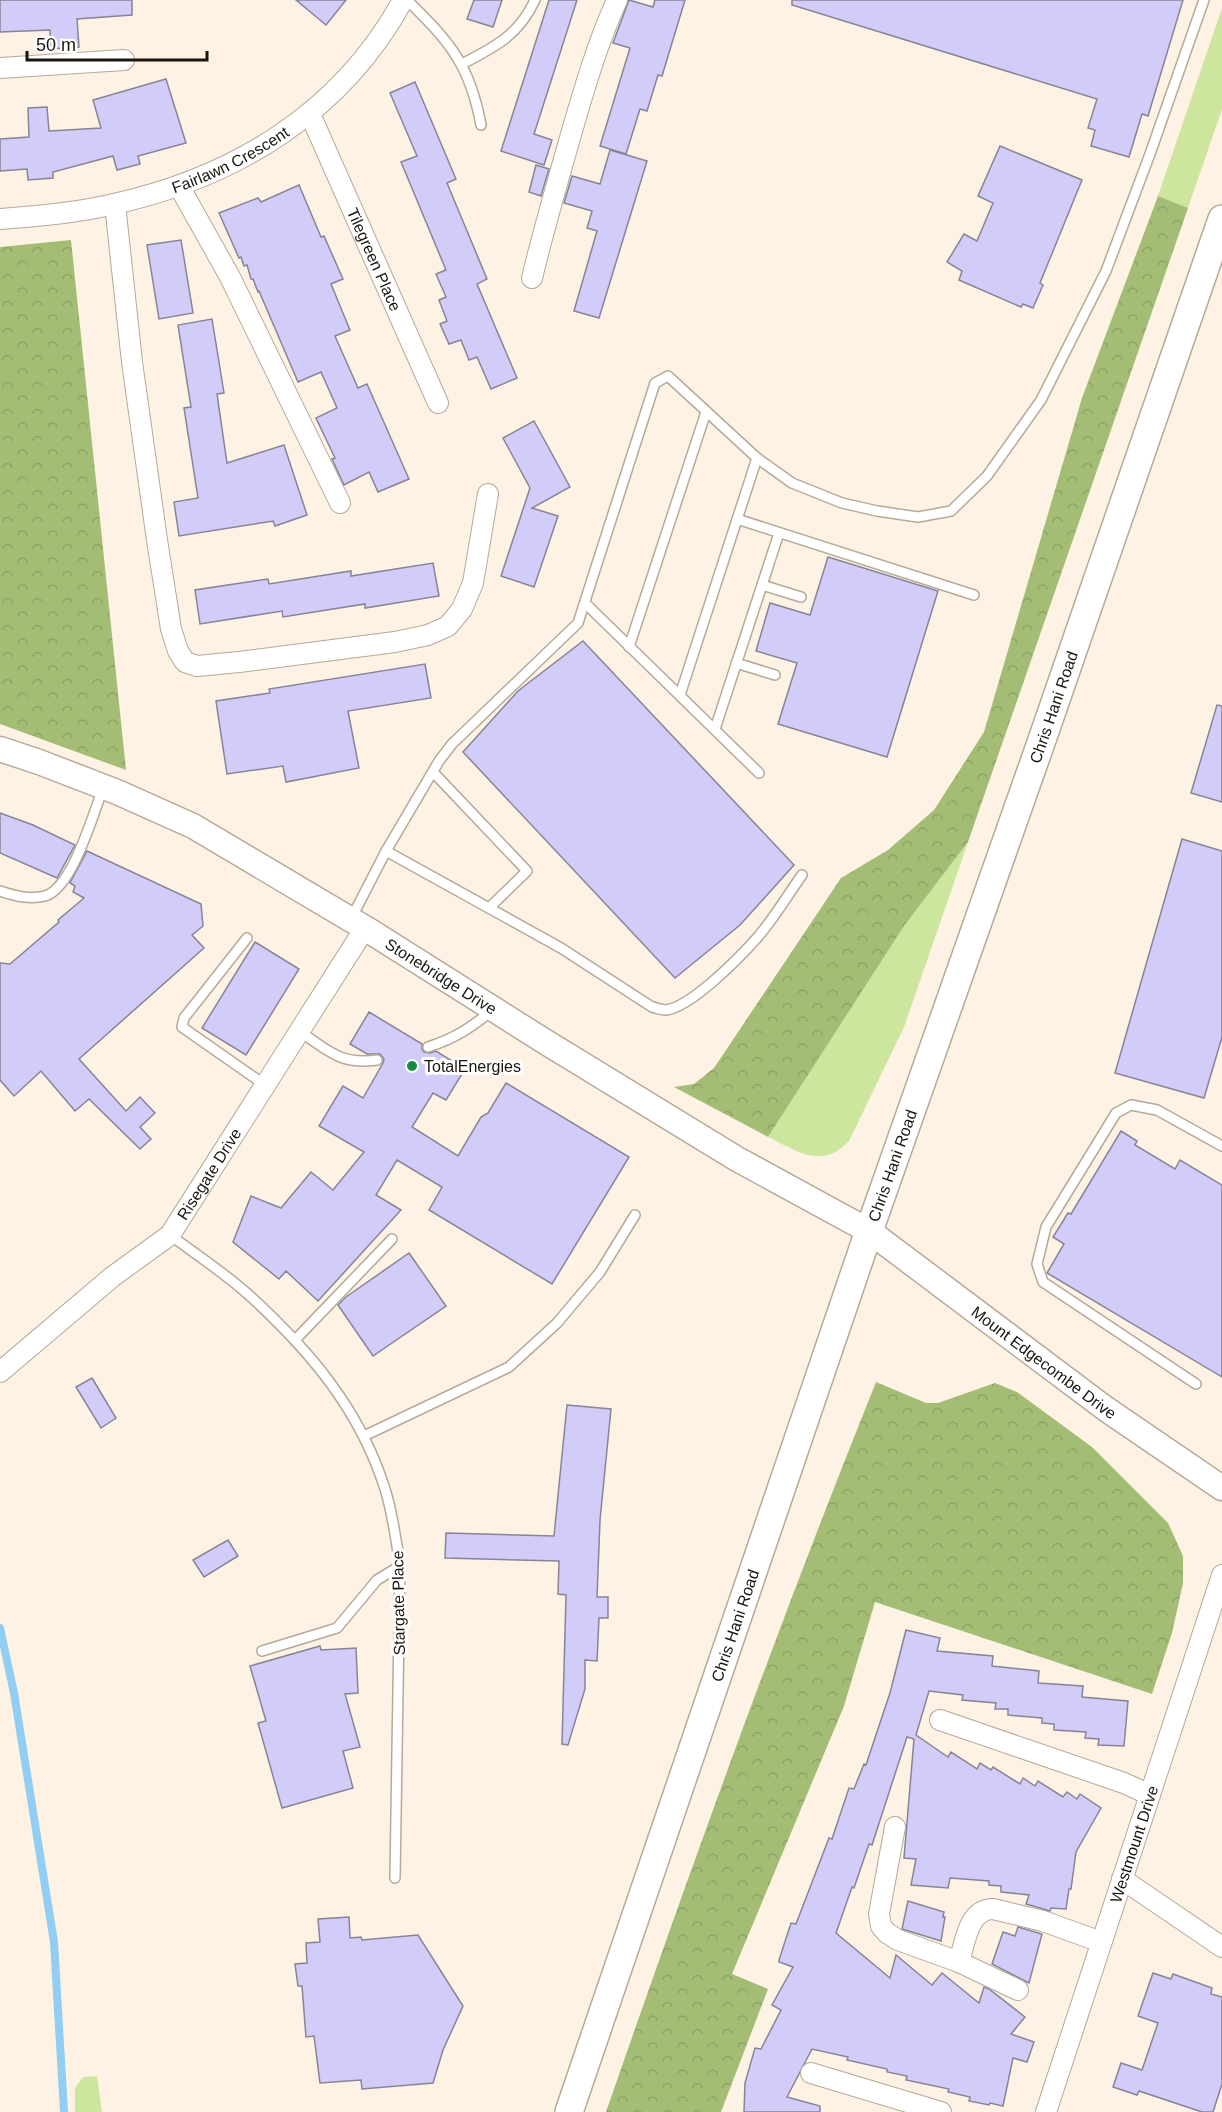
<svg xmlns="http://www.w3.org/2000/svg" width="1222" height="2112" viewBox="0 0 1222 2112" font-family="Arial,sans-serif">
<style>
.grass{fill:#cce69e}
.forest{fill:url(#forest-crowns)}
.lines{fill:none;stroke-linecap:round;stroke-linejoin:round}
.stream{stroke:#92cef4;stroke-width:8}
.building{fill:#d2ccf8;stroke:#878497;stroke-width:1.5}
.service-casing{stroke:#b6a998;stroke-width:12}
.minor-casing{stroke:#b6a998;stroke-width:22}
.tertiary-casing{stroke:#b6a998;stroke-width:27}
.secondary-casing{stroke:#b6a998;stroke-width:30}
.service{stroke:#fff;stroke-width:9}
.minor{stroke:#fff;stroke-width:20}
.tertiary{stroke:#fff;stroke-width:24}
.secondary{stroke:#fff;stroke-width:27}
.poi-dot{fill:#188b44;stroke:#fff;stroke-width:2}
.labels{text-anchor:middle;stroke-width:6;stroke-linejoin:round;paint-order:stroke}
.street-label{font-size:16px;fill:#1a150f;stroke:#fff}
.poi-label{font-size:16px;fill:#1a150f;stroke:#fff;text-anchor:start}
</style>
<defs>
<pattern id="forest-crowns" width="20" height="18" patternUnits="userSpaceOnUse" patternTransform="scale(1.5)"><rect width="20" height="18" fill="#a4bd74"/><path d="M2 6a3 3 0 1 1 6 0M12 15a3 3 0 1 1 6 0" fill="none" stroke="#8da263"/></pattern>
</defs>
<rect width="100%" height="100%" fill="#fdf2e4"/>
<!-- grass -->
<g class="grass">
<polygon points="1222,8 1222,109 1188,208 1158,196"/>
<path d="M968 842 904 1027 849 1141C822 1170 797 1151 768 1137L904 926Z"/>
<polygon points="97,2076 102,2112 75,2112 75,2088 83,2077"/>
</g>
<!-- forest -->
<g class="forest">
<polygon points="1158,196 1188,208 968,842 904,926 768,1137 674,1087 694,1084 714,1068 841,878 888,850 934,810 984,732 1082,398"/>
<polygon points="71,240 126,770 0,724 0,247"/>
<path d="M876 1382 926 1403H938L995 1383 1017 1392 1092 1447 1168 1523 1183 1556V1583L1172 1633 1152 1694 875 1602 844 1706 732 1974 768 1989 721 2112H606C691 1867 779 1623 876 1382Z"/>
</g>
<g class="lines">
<!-- stream -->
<polyline class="stream" points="0,1628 14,1693 54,1942 64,2112"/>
</g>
<!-- building -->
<g class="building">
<polygon points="0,0 132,0 132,15 77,19 79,47 51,49 50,30 0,32"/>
<polygon points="296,0 346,0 326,25"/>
<polygon points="474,0 502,0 493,27 467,19"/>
<polygon points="549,0 577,0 534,134 552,140 544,165 501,151"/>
<polygon points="629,0 653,7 655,0 685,0 662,76 658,75 647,111 640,109 626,154 600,146 630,48 613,43"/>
<polygon points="792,0 1183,0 1148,116 1142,114 1129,157 1091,146 1095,130 1088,128 1097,99 792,5"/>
<polygon points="166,79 186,143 138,156 140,164 117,170 113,156 53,172 53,178 28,180 27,169 0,171 0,139 29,137 28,108 47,107 49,131 101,128 93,100"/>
<polygon points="415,82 456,179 447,183 487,279 477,284 517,378 491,389 477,357 469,360 461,340 449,344 440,324 447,321 439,300 446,297 436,274 446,270 401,162 417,156 390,93"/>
<polygon points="1000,146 1082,180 1040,283 1043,285 1033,308 1023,304 1021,307 959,280 962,271 947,262 964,234 977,241 993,203 978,196"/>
<polygon points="610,150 647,161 599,318 574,311 597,231 587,228 592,211 564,203 572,176 600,184"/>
<polygon points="536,165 549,169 541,196 529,192"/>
<polygon points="299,185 321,237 324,236 343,279 331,284 350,330 335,336 358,388 367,384 409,479 378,492 369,472 344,485 332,459 335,458 316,418 337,408 321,372 298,382 259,291 258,292 253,279 251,279 247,265 244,266 241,257 239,258 219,213 258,198 261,202"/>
<polygon points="181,240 193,313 159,319 147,245"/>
<polygon points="212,319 224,393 217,394 227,463 284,445 307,515 275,526 273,521 179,536 174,502 198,498 184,408 191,407 178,325"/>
<polygon points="534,421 570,487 532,508 558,516 534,587 501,576 530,488 503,438"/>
<polygon points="828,557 938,591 887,757 778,724 797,663 756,651 770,603 810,615"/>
<polygon points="433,563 439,596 365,608 365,604 283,617 282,611 200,624 195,590 268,579 269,584 351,571 351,576"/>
<polygon points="583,641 794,865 740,925 675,978 463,752 518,691"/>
<polygon points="425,664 431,698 348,711 359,768 286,782 283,766 227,774 216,701 270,693 269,689"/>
<polygon points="1217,705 1222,706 1222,802 1191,793"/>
<polygon points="0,813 33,825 75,845 57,878 0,853"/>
<polygon points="1182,839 1222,851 1222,1037 1204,1098 1115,1073"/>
<polygon points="87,851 201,904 203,926 192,935 204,948 79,1059 126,1111 140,1097 155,1113 140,1127 151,1139 140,1149 89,1099 75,1111 41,1071 14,1096 0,1080 0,963 10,964 59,922 58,920 84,898 73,892 75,886 70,883"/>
<polygon points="255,942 299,969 246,1055 202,1028"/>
<polygon points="369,1012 422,1044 422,1049 424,1052 430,1053 436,1051 465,1069 446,1100 433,1093 412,1127 458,1156 481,1117 488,1113 506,1083 629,1157 552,1284 429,1210 442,1187 397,1160 376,1195 401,1210 318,1301 286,1271 279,1279 233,1242 251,1196 281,1208 311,1172 333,1190 364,1152 319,1126 343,1086 363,1098 383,1063 384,1059 380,1054 367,1054 350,1044"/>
<polygon points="1121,1131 1137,1141 1135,1145 1175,1169 1180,1160 1222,1185 1222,1377 1047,1273 1064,1244 1053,1237 1068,1213 1071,1214"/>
<polygon points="409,1253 446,1306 373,1356 338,1305 346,1297"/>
<polygon points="92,1378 116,1418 101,1428 76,1387"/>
<polygon points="567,1405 611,1409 600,1520 597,1597 608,1597 608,1618 599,1618 597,1661 585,1660 585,1689 568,1745 562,1744 566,1595 558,1594 559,1561 445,1558 446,1533 554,1536"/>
<polygon points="228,1540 238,1556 204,1577 193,1560"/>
<polygon points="906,1630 940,1638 937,1651 993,1656 992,1666 1039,1671 1038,1683 1083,1686 1082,1697 1128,1701 1124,1746 1098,1745 1099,1739 1085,1738 1086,1732 1054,1730 1054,1724 1042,1723 1042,1718 1008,1715 1008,1709 995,1709 996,1703 962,1700 963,1695 929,1691 916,1735 948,1757 951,1752 977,1769 980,1763 991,1770 993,1767 1020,1784 1023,1778 1035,1786 1038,1781 1063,1797 1067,1792 1077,1799 1080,1794 1101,1808 1076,1852 1071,1889 1069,1889 1066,1909 1051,1908 1050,1911 1026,1904 1029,1895 1001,1892 1001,1886 989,1885 989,1881 950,1878 948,1888 911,1885 916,1859 904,1858 914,1739 907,1737 872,1845 869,1844 854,1888 852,1887 836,1933 890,1978 896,1955 932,1985 942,1973 979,2003 984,1987 989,1989 1025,2017 1011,2034 1034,2042 1027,2062 1013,2058 1003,2106 990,2103 989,2105 969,2101 970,2097 948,2092 949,2089 906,2080 907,2076 887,2072 887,2069 847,2060 848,2057 812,2049 787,2097 820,2106 820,2112 744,2112 745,2083 755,2048 761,2049 781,2010 772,2005 793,1967 779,1962 779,1960 791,1923 796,1924 829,1838 832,1839 849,1788 854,1789 864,1764 866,1765 890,1693"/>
<polygon points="320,1646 321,1650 356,1648 358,1693 345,1694 360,1747 343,1751 353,1788 282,1808 258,1723 266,1721 250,1666"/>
<polygon points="908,1901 944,1912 943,1917 945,1917 941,1941 902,1929"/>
<polygon points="349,1917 350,1938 361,1937 362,1940 418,1935 463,2006 443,2050 433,2083 362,2089 361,2080 320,2083 314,2036 306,2037 302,1986 298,1986 295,1964 307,1963 306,1943 320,1942 318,1919"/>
<polygon points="1018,1927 1042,1934 1029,1983 992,1964 1003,1932 1015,1936"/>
<polygon points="1153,1973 1171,1979 1173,1974 1212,1988 1211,1994 1222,1997 1222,2084 1213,2112 1202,2112 1139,2091 1137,2095 1113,2087 1121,2063 1142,2070 1158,2023 1138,2016"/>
</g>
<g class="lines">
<!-- service casing -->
<g class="service-casing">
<g id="service">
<path d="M407 0C450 42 470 65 481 125"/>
<path d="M462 64C495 47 519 35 535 0"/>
<polyline points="737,519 974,595"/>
<polyline points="762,585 801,597"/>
<polyline points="585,603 759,773"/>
<polyline points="629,647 706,412"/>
<polyline points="736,663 775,675"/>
<polyline points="680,695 757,458"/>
<polyline points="715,729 779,533"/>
<polyline points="433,772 527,871 489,908"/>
<path d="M386 851 561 948 652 1007C657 1008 661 1010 666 1010 691 1007 739 958 756 939 773 920 787 896 802 875"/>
<path d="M0 891C15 896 30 900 45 896 72 889 94 812 103 788"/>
<polyline points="352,917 386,851 439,761 452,744 578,623 655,383 668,376 757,458 792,483 842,503 877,511 918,517 951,511 987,476 1041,400 1106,271 1150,154 1204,0"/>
<polyline points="247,938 184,1018 182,1027 265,1085"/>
<path d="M299 1031C329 1051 340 1065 377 1060"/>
<path d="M428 1047C456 1038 470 1028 493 1010"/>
<path d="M170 1235C197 1255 226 1274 250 1296 311 1352 360 1410 385 1489 393 1514 396 1540 400 1566L395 1878"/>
<polyline points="295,1340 392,1239"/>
<polyline points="1196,1384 1043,1282 1037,1264 1046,1227 1116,1113 1131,1105 1157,1110 1222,1146"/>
<polyline points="364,1436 509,1367 557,1323 600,1272 635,1215"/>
<polyline points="262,1651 337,1628 377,1580 400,1566"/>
</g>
</g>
<!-- minor casing -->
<g class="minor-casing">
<g id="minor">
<polyline points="0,68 124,60"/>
<path id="s1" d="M310 114 438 403"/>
<polyline points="179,186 230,277 340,503"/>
<polyline points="115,204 132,362 157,540 171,629 178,651 185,662 197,666 239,662 395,642 428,635 448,626 462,609 473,583 488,494"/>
<path id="s2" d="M0 219C38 216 76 213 114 204 236 177 342 112 403 0"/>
<path d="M532 278C544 228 558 180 572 131 585 86 598 42 617 0"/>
<path id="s3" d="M0 1372 112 1277 170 1235 365 928"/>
<polyline points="940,1720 1124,1783 1150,1795"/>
<polyline points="895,1827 879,1914 881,1926 887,1933 898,1940 959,1962 1018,1990"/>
<polyline points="1122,1879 1222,1947"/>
<path d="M959 1962C965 1943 968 1909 993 1909L1043 1921 1101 1942"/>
<polyline points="811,2073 941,2112"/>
<path id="s4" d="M1046 2112 1222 1575"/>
</g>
</g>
<!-- tertiary casing -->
<g class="tertiary-casing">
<g id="tertiary">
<path id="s5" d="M0 749 39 762 117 792 193 826 365 928 544 1041 737 1159 869 1231 1106 1409 1222 1488"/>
</g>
</g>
<!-- secondary casing -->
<g class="secondary-casing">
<g id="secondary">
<path id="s6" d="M569 2112 869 1231 1043 737 1222 219"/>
</g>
</g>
<!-- service -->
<use href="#service" class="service"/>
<!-- minor -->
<use href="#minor" class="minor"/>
<!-- tertiary -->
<use href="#tertiary" class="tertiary"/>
<!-- secondary -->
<use href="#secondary" class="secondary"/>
</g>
<!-- markers -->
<circle class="poi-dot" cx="412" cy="1066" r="6"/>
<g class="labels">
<!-- street labels -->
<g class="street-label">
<text dy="6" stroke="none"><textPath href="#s2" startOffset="240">Fairlawn Crescent</textPath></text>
<text dy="6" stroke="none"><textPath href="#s1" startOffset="159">Tilegreen Place</textPath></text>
<text dy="6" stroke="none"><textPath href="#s6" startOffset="1486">Chris Hani Road</textPath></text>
<text dy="6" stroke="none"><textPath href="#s5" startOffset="498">Stonebridge Drive</textPath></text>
<text dy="6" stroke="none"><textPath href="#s6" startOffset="1000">Chris Hani Road</textPath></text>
<text dy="6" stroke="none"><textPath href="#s3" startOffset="291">Risegate Drive</textPath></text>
<text dy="6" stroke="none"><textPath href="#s5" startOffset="1215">Mount Edgecombe Drive</textPath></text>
<text transform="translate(398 1603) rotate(-91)" y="6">Stargate Place</text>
<text dy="6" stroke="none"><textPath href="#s6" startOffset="514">Chris Hani Road</textPath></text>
<text dy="6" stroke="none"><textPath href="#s4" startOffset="282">Westmount Drive</textPath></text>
</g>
<!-- poi labels -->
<g class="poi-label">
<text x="424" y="1072">TotalEnergies</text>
</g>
</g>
<!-- scale -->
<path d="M27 51v9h180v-9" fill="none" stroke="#1a150f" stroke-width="3"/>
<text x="36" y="51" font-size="18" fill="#1a150f" stroke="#ffffff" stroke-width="4.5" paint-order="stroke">50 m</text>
</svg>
